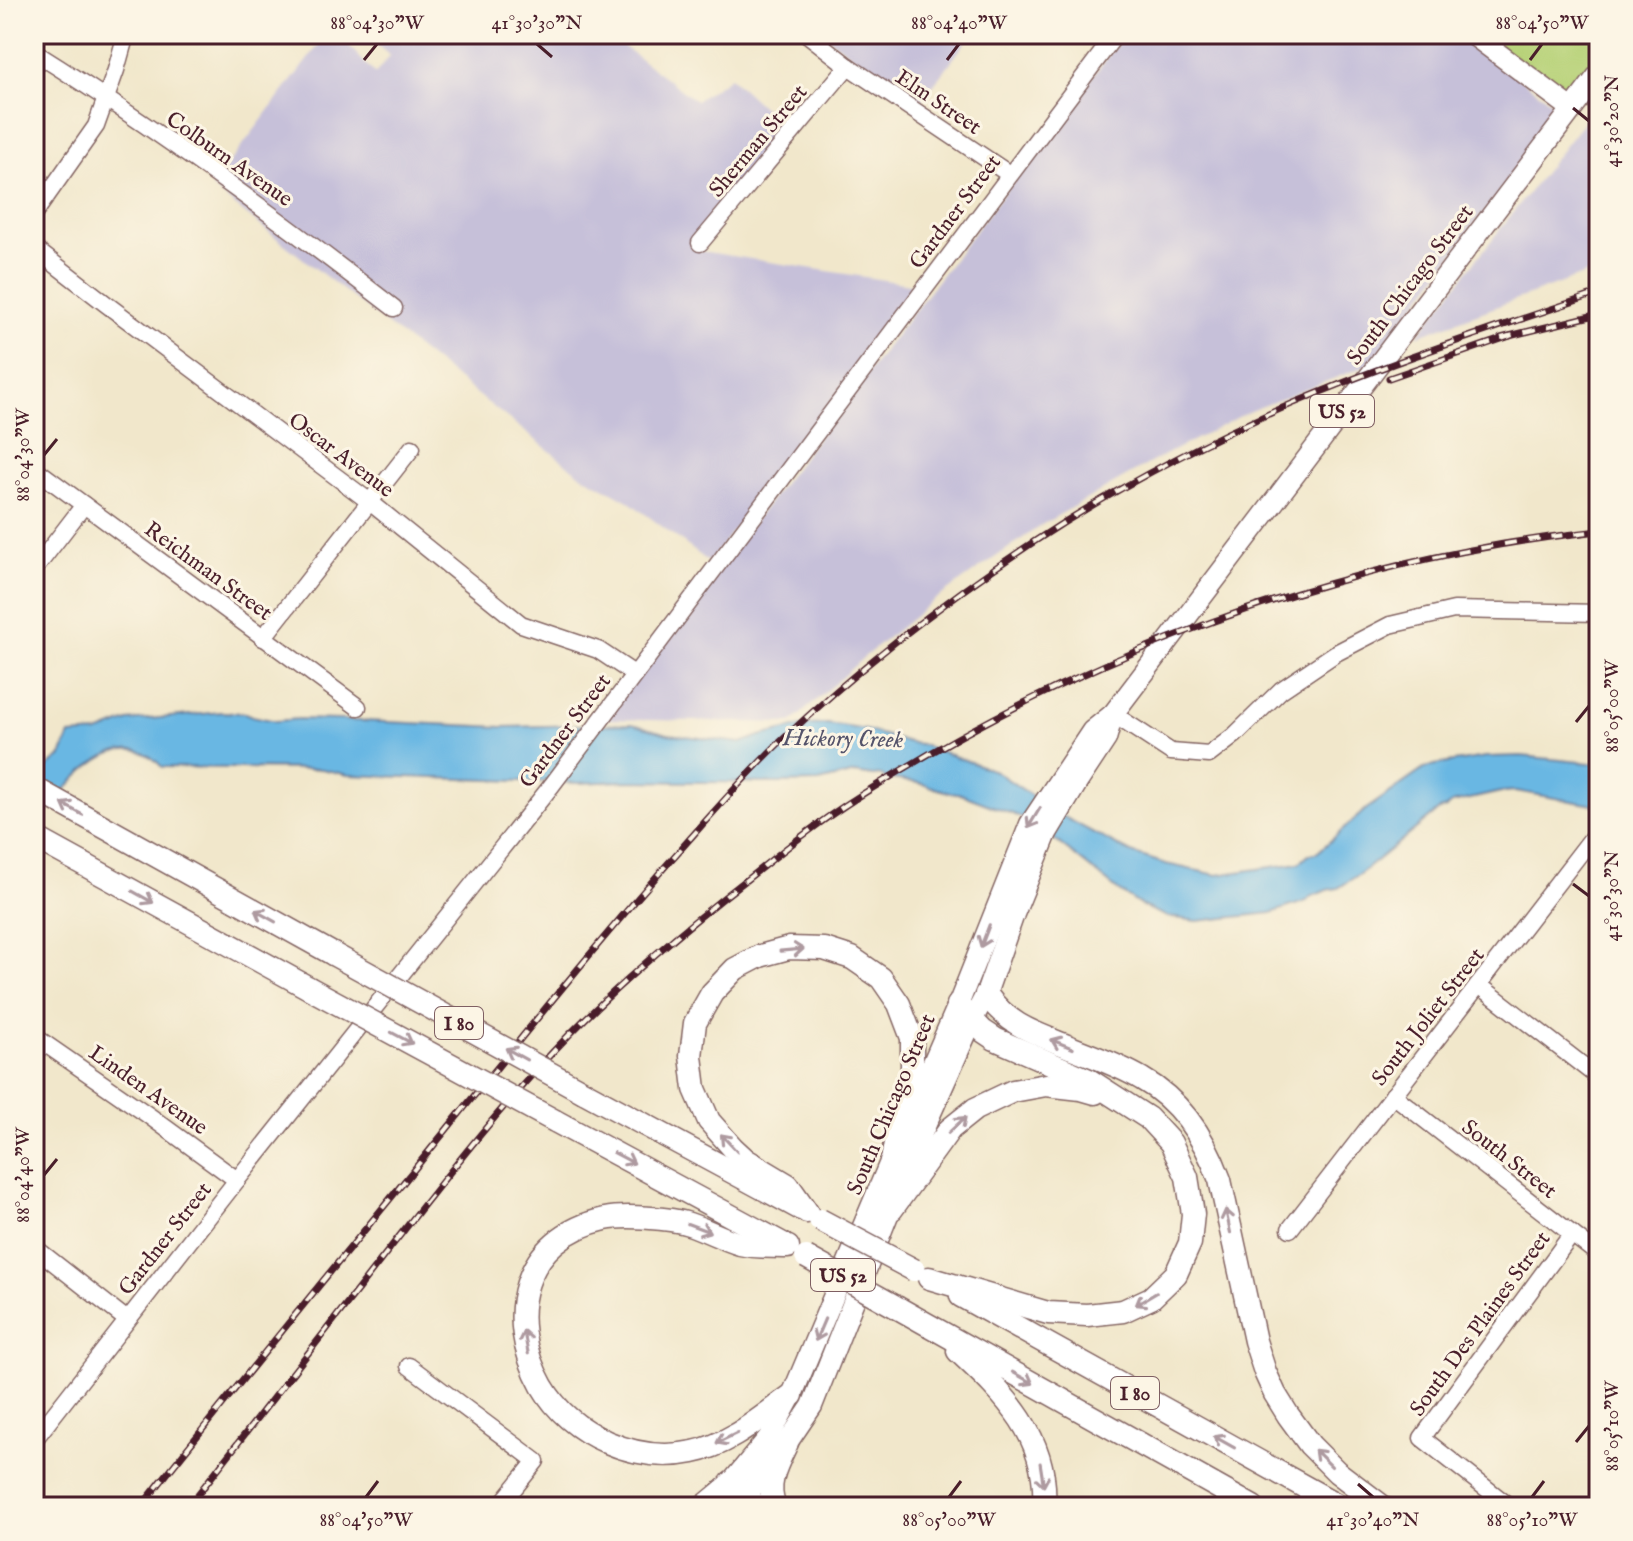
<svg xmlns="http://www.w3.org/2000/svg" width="1633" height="1541" viewBox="0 0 1633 1541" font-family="'IM FELL English',serif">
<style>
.industrial{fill:#c6c0d9}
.green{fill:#b6d176;stroke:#807850;stroke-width:2}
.water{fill:#69b7e3;stroke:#5a6b87;stroke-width:2}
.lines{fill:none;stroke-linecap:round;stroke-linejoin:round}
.minor-casing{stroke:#846563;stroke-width:19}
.major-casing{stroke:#846563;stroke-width:23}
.highway-casing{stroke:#846563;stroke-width:25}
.minor{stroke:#fff;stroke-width:16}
.major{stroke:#fff;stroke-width:20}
.highway{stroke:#fff;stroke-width:22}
.rail-casing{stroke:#4a1f2b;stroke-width:7}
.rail{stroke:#fcf5e5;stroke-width:4;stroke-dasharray:12;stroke-linecap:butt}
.highway-bridge-casing{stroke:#846563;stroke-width:25;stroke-linecap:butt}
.highway-bridge{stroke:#fff;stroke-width:22}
.oneway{stroke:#ae9aa0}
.ticks{fill:none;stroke:#4a1f2b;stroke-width:3}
.labels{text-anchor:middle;stroke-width:6;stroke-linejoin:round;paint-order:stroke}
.shield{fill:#fcf5e5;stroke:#7f5f63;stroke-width:2}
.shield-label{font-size:20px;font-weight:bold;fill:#4a1f2b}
.street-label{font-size:22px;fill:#4a1f2b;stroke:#fcf5e5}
.water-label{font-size:24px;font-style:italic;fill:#55546b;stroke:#fcf5e5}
.neatline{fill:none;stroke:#4a1f2b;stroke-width:3}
.ticks-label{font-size:20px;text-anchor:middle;fill:#4a1f2b}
</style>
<rect width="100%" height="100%" fill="#fcf5e5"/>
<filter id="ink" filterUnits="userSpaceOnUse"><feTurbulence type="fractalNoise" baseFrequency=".0125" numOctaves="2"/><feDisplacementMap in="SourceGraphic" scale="16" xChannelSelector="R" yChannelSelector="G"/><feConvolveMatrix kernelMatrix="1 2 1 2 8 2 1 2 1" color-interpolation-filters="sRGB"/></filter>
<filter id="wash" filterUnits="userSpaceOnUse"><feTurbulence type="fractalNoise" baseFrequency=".006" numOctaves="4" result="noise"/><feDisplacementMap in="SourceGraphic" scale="32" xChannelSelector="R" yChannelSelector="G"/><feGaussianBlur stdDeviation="1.8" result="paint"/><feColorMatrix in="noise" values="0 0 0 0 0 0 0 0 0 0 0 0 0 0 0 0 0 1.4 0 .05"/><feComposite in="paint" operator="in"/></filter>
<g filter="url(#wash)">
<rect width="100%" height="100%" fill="#f1e7cb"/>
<!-- industrial -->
<g class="industrial">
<polygon points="327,34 338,34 375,74 390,56 364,34 607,34 696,101 730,77 789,132 692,247 700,251 922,286 709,562 628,501 578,473 211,187"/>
<polygon points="823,34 972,34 921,101 881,77"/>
<polygon points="1125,34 1460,34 1562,110 1371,364 1250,411 1159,458 1043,524 933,601 864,657 791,723 604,719"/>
<polygon points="1599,102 1599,269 1417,336"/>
</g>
<!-- green -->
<polygon class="green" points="1483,34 1599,34 1599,63 1570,100"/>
<!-- water -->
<path class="water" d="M222 712 245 713 252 716 276 721 299 719 339 720 503 727 632 724 668 734 741 743 760 736 807 725 828 724 866 730 912 743 920 744 995 771 1062 816 1131 853 1166 864 1217 875 1299 863 1309 855 1318 852 1365 810 1424 769 1435 765 1486 757 1521 756 1599 764V806L1516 791 1501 792 1452 803 1446 808 1439 810 1361 873 1338 888 1327 890 1310 897 1307 901 1271 913 1197 921 1168 917 1142 906 1119 891 1031 821 958 793H951L919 783 885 778 881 775 873 776 855 773 819 782 778 783 623 781 578 783 348 775 322 769 162 767C115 715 62 794 34 827V777L61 756 70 735 98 733 128 721Z"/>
</g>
<g filter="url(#ink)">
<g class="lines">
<!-- minor casing -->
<g class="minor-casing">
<g id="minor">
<polyline points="807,34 848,66 1009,174"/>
<path d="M34 52C159 130 278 218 394 308"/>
<polyline points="34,214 96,126 116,70 126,34"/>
<polyline points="700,243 848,66"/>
<polyline points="34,248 106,304 370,502 521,624 598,650 634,674"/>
<polyline points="34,468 358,707"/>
<polyline points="34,570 84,505"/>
<polyline points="263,638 412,448"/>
<polyline points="1113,714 1171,752 1209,755 1235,735 1281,690 1336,653 1390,625 1454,610 1599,613"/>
<polyline points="1479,985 1599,1078"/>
<polyline points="34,1036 148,1115 237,1180"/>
<polyline points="1393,1095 1599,1255"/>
<polyline points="1290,1229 1599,829"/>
<polyline points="34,1247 127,1320"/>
<polyline points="409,1366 536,1461 499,1507"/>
<polyline points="34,1440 237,1180 552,785 1116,34"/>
<polyline points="1510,1507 1422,1438 1572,1234"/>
</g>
</g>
<!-- major casing -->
<g class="major-casing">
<g id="major">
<polyline points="1472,34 1572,109"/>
<polyline points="702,1507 731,1483 769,1437 792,1395 893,1155 958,1005 1030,824 1092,731 1113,714 1599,74"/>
<polyline points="733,1507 745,1497 787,1443 812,1406 909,1162 972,1021 986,994 1014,914 1047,833 1077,783 1106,739 1113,714"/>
</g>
</g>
<!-- highway casing -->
<g class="highway-casing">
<g id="highway">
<polyline points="34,788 333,954"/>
<polyline points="34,837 309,988"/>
<path d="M986 994C1008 1024 1029 1031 1062 1044 1089 1055 1117 1064 1142 1079 1181 1101 1205 1139 1220 1180L1255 1341 1265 1372 1275 1394 1288 1415 1310 1445 1337 1472 1383 1507"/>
<polyline points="584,1092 801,1209"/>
<polyline points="555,1121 783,1244"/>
<polyline points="892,1209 950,1129 975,1109 1013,1091 1046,1085 1081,1089 1095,1093"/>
<polyline points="807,1212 788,1185 746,1160 733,1148 709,1121 695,1089 691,1056 695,1023 712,993 735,969 760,956 789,948 824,949 852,958 881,978 899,1004 912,1038 912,1074 900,1112 893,1155"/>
<path d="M788 1247C773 1246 755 1248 740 1244 723 1239 707 1230 689 1224 671 1218 624 1215 605 1219 522 1237 503 1317 542 1386 571 1436 637 1464 693 1452 730 1445 762 1416 792 1395"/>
<polyline points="929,1278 1048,1313 1087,1315 1123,1311 1151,1298 1176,1274 1190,1243 1193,1214 1187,1177 1171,1143 1148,1118 1089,1080 995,1039 983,1031 958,1005"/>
<polyline points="961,1296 1341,1507"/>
<polyline points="898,1308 1253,1507"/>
<path d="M958 1351C1005 1395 1049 1437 1044 1507"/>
<polyline points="731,1483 758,1507"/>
<path d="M775 1507C765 1484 777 1464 787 1443"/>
</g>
</g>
<!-- minor -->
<use href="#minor" class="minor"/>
<!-- major -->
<use href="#major" class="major"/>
<!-- highway -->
<use href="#highway" class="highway"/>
<!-- rail casing -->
<g class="rail-casing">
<g id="rail">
<polyline points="1501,338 1599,314"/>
<polyline points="1389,378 1510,336"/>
<path d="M141 1507C245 1374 354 1244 460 1113 532 1025 603 936 679 851 711 815 743 778 778 744 865 661 962 587 1063 523 1146 472 1233 427 1323 391 1414 354 1507 324 1599 293"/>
<path d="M188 1507C252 1425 316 1343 380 1261 440 1184 501 1105 569 1035 625 978 687 926 750 877 785 849 820 821 858 797 1081 655 1336 559 1599 531"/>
</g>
</g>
<!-- rail -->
<use href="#rail" class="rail"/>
<!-- highway-bridge casing -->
<g class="highway-bridge-casing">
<g id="highway-bridge">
<polyline points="333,954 584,1092"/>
<polyline points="309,988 555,1121"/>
<polyline points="820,1220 914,1270"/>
<polyline points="806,1257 898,1308"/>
</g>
</g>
<!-- highway-bridge -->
<use href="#highway-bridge" class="highway-bridge"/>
</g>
<!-- one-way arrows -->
<defs><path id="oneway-shaft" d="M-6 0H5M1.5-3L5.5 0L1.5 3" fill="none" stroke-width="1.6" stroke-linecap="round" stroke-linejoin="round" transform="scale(2)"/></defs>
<g class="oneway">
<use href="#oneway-shaft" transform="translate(72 809) rotate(-151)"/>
<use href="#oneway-shaft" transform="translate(1034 818) rotate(121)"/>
<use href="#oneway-shaft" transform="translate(143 897) rotate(29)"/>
<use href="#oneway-shaft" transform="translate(265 916) rotate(-151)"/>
<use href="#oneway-shaft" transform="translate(985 936) rotate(111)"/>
<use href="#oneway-shaft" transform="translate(792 950) rotate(-5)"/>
<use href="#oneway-shaft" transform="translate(402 1038) rotate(28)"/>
<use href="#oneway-shaft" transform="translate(1062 1044) rotate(-158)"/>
<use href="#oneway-shaft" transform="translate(516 1054) rotate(-151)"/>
<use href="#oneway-shaft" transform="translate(957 1125) rotate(-43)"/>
<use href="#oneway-shaft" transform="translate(729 1143) rotate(-133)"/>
<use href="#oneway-shaft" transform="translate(624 1158) rotate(28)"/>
<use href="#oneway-shaft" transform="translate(1228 1221) rotate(-102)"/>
<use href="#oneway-shaft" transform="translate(699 1228) rotate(21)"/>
<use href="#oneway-shaft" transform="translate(1146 1299) rotate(149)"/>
<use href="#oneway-shaft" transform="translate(820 1330) rotate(113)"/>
<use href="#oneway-shaft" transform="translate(526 1342) rotate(-101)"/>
<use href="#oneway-shaft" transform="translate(1023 1378) rotate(29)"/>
<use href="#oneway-shaft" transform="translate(727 1438) rotate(154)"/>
<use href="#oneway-shaft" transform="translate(1224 1442) rotate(-151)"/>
<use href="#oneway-shaft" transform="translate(1323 1458) rotate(-135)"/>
<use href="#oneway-shaft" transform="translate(1042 1475) rotate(81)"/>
</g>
</g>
<!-- ticks -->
<path class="ticks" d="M537 44 552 57M364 60 377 44M947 60 959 44M1530 60 1542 44M1573 108 1589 121M44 455 57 439M1576 722 1589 706M1573 884 1589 896M44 1175 57 1159M1576 1442 1589 1426M1358 1484 1373 1497M366 1497 378 1481M949 1497 961 1481M1532 1497 1544 1481"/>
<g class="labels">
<!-- shield labels -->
<g class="shield">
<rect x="1310" y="395" width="64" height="32" rx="6"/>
<rect x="435" y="1007" width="48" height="32" rx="6"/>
<rect x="811" y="1259" width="64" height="32" rx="6"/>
<rect x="1111" y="1377" width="48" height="32" rx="6"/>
</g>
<g class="shield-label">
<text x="1342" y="418">US 52</text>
<text x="459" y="1030">I 80</text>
<text x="843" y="1282">US 52</text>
<text x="1135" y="1400">I 80</text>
</g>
<!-- street labels -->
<g class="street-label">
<text transform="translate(939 101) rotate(34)" y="8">Elm Street</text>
<text transform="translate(757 140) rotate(-50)" y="8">Sherman Street</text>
<text transform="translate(230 158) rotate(35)" y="8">Colburn Avenue</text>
<text transform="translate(954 211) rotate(-53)" y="8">Gardner Street</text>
<text transform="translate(1409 284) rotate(-53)" y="8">South Chicago Street</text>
<text transform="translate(342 454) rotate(37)" y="8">Oscar Avenue</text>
<text transform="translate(209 570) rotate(36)" y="8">Reichman Street</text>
<text transform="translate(564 730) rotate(-53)" y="8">Gardner Street</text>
<text transform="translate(1427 1016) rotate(-52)" y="8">South Joliet Street</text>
<text transform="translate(149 1089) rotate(35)" y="8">Linden Avenue</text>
<text transform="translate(890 1104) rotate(-67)" y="8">South Chicago Street</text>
<text transform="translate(1510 1158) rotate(38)" y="8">South Street</text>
<text transform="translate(164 1238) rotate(-52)" y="8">Gardner Street</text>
<text transform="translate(1479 1323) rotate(-54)" y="8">South Des Plaines Street</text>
</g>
<!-- water labels -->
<g class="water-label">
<text transform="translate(843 738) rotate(1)" y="8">Hickory Creek</text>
</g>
</g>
<!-- margin -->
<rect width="1633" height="1541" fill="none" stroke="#fcf5e5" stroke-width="88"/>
<rect x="44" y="44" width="1545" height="1453" class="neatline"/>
<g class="ticks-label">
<text x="377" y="29">88°04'30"W</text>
<text x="537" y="29">41°30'30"N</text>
<text x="959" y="29">88°04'40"W</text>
<text x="1542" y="29">88°04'50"W</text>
<text transform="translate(1611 121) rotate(-90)" y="7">41°30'20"N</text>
<text transform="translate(22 455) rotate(-90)" y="7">88°04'30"W</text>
<text transform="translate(1611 706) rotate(-90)" y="7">88°05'00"W</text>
<text transform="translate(1611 896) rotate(-90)" y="7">41°30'30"N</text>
<text transform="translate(22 1175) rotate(-90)" y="7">88°04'40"W</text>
<text transform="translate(1611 1426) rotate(-90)" y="7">88°05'10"W</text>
<text x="366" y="1526">88°04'50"W</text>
<text x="949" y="1526">88°05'00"W</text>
<text x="1373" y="1526">41°30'40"N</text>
<text x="1532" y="1526">88°05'10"W</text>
</g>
</svg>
